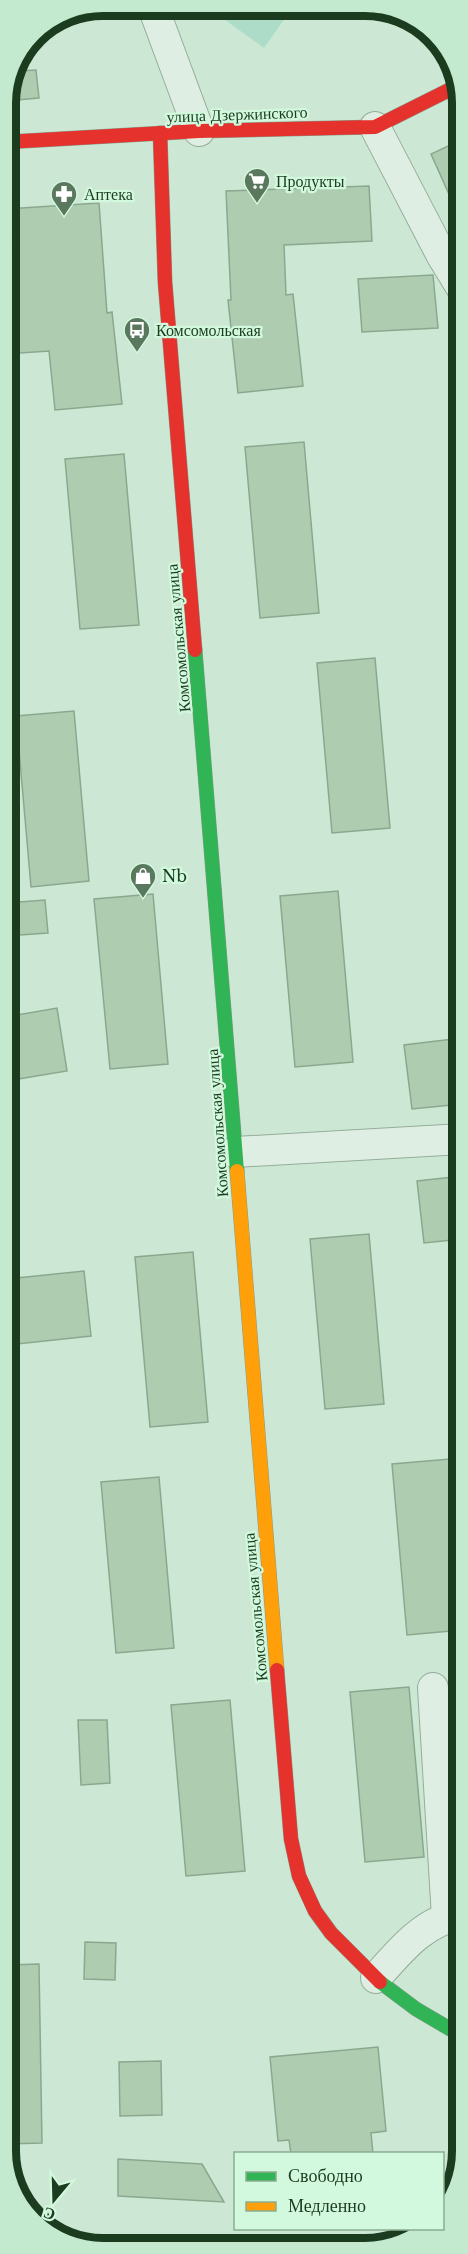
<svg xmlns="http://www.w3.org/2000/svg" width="468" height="2254" viewBox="0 0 468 2254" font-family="'Libre Baskerville',serif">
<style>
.green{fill:#addcc9}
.building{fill:#adccb0;stroke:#8ba88f;stroke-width:1.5}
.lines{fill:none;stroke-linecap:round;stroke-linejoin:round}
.street-casing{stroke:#95ad9a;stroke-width:32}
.fast-casing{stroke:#869c8a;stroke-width:15}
.slow-casing{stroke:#869c8a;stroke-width:15}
.jam-casing{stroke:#869c8a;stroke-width:15}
.street{stroke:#dfeee3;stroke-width:30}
.fast{stroke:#30b455;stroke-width:14}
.slow{stroke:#ff9f0a;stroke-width:14}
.jam{stroke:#e5322d;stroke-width:14}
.labels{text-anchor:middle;stroke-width:4.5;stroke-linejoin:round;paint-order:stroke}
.street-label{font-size:16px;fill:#1c3c1f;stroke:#d2f9dd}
.poi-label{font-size:16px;fill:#1c3c1f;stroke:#d2f9dd;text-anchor:start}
.rim{fill:none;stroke:#1c3c1f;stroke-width:8}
</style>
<rect width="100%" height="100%" fill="#cce8d4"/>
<!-- green -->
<polygon class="green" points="207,7 279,8 288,14 264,48"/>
<!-- building -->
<g class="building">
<polygon points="36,70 39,98 6,101 18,71"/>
<polygon points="461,140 461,221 431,154"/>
<polygon points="369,186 372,241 284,245 286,295 293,294 303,386 238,393 228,300 231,300 226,191"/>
<polygon points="99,203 107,313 112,312 122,404 55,410 49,351 6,354 6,209"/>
<polygon points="433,275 438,328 362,332 358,279"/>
<polygon points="304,442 319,613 260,618 245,447"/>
<polygon points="124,454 139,625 80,629 65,459"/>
<polygon points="375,658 390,828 332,833 317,663"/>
<polygon points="74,711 89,881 31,887 16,716"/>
<polygon points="338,891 353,1062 295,1067 280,896"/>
<polygon points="153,894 168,1064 110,1069 94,899"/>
<polygon points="45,900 48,933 6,936 6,903"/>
<polygon points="57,1008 67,1071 6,1081 6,1017"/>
<polygon points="461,1038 462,1104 412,1109 404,1045"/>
<polygon points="462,1176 462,1239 424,1243 417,1181"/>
<polygon points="369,1234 384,1404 325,1409 310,1239"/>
<polygon points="193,1252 208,1422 150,1427 135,1257"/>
<polygon points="84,1271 91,1336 8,1345 7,1279"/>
<polygon points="450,1459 462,1589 462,1630 407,1635 392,1464"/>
<polygon points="159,1477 174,1648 116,1653 101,1482"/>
<polygon points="409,1687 424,1857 365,1862 350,1692"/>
<polygon points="230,1700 245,1871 186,1876 171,1705"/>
<polygon points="78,1720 107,1720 110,1783 81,1785"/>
<polygon points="85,1942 116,1943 115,1980 84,1979"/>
<polygon points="39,1964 42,2143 7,2144 7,1965"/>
<polygon points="378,2047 386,2131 371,2133 373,2154 291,2154 289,2140 278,2141 270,2057"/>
<polygon points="161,2061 162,2115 120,2116 119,2062"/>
<polygon points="118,2159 202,2164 224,2202 118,2196"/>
</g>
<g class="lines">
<!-- street casing -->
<g class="street-casing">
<g id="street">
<polyline points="153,7 199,131"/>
<polyline points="375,127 442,256 461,287"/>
<polyline points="235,1152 462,1139"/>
<polyline points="433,1688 447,1917"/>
<path d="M376 1978C399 1952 425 1919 462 1915"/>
</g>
</g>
<!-- fast casing -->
<g class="fast-casing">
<g id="fast">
<polyline points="195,650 237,1171"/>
<polyline points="380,1982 416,2009 462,2036"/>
</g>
</g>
<!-- slow casing -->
<g class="slow-casing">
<polyline id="slow" points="237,1171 277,1670"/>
</g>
<!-- jam casing -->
<g class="jam-casing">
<g id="jam">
<polyline points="160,133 165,282 195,650"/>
<polyline points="6,142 199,131 375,127 459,85"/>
<polyline points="277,1670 291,1839 299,1876 315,1911 331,1933 380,1982"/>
</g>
</g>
<!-- street -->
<use href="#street" class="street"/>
<!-- fast -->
<use href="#fast" class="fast"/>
<!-- slow -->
<use href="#slow" class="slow"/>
<!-- jam -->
<use href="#jam" class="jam"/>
</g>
<!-- icons -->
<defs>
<g id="supermarket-pin" transform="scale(1.35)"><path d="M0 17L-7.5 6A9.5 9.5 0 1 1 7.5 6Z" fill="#5a785e" stroke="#d2f9dd"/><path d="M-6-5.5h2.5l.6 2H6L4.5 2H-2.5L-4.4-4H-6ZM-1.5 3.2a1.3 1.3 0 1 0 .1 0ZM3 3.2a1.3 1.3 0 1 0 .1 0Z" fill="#fff"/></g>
<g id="pharmacy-pin" transform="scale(1.35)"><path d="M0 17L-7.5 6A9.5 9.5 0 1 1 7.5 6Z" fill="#5a785e" stroke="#d2f9dd"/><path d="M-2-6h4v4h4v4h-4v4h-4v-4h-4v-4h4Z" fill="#fff"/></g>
<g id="bus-pin" transform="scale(1.35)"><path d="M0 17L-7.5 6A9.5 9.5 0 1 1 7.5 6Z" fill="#5a785e" stroke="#d2f9dd"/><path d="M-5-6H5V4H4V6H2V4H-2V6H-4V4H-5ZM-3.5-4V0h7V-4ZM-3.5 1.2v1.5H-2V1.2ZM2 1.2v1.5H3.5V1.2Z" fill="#fff"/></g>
<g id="shop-pin" transform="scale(1.35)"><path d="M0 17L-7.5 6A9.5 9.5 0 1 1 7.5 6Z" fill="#5a785e" stroke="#d2f9dd"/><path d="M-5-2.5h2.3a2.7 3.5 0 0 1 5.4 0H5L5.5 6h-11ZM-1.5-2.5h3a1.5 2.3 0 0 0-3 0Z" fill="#fff"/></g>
</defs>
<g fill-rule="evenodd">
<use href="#supermarket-pin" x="257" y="181"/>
<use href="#pharmacy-pin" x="64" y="194"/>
<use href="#bus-pin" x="137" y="330"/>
<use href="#shop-pin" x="143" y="876"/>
</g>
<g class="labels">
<!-- street labels -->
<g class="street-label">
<text transform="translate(237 114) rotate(-2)" y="6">улица Дзержинского</text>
<text transform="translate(178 638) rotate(-95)" y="6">Комсомольская улица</text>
<text transform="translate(217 1123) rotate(-94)" y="6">Комсомольская улица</text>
<text transform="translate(255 1607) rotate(-95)" y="6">Комсомольская улица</text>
</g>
<!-- poi labels -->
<g class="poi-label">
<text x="276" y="187">Продукты</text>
<text x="84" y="200">Аптека</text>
<text x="156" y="336">Комсомольская</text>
<text x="162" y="882">Nb</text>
</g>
</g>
<!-- crop -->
<path d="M0 0H468V2254H0ZM103 16H365A87 87 0 0 1 452 103V2151A87 87 0 0 1 365 2238H103A87 87 0 0 1 16 2151V103A87 87 0 0 1 103 16Z" fill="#c3eace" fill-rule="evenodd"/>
<path class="rim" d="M103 16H365A87 87 0 0 1 452 103V2151A87 87 0 0 1 365 2238H103A87 87 0 0 1 16 2151V103A87 87 0 0 1 103 16Z"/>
<!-- legend -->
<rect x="234" y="2152" width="210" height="78" fill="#d2f9dd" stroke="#89ad91" stroke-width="1.5"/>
<rect x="246" y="2172" width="30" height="9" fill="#30b455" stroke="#89ad91" stroke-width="1.5"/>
<text x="288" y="2182" font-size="18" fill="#1c3c1f">Свободно</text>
<rect x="246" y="2202" width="30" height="9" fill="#ff9f0a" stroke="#89ad91" stroke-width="1.5"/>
<text x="288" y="2212" font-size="18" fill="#1c3c1f">Медленно</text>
<!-- north arrow -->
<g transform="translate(54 2200) rotate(199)" stroke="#d2f9dd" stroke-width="4.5" paint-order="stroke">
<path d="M0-4.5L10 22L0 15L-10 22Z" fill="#1c3c1f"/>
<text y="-9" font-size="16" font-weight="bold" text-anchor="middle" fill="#1c3c1f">С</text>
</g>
</svg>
